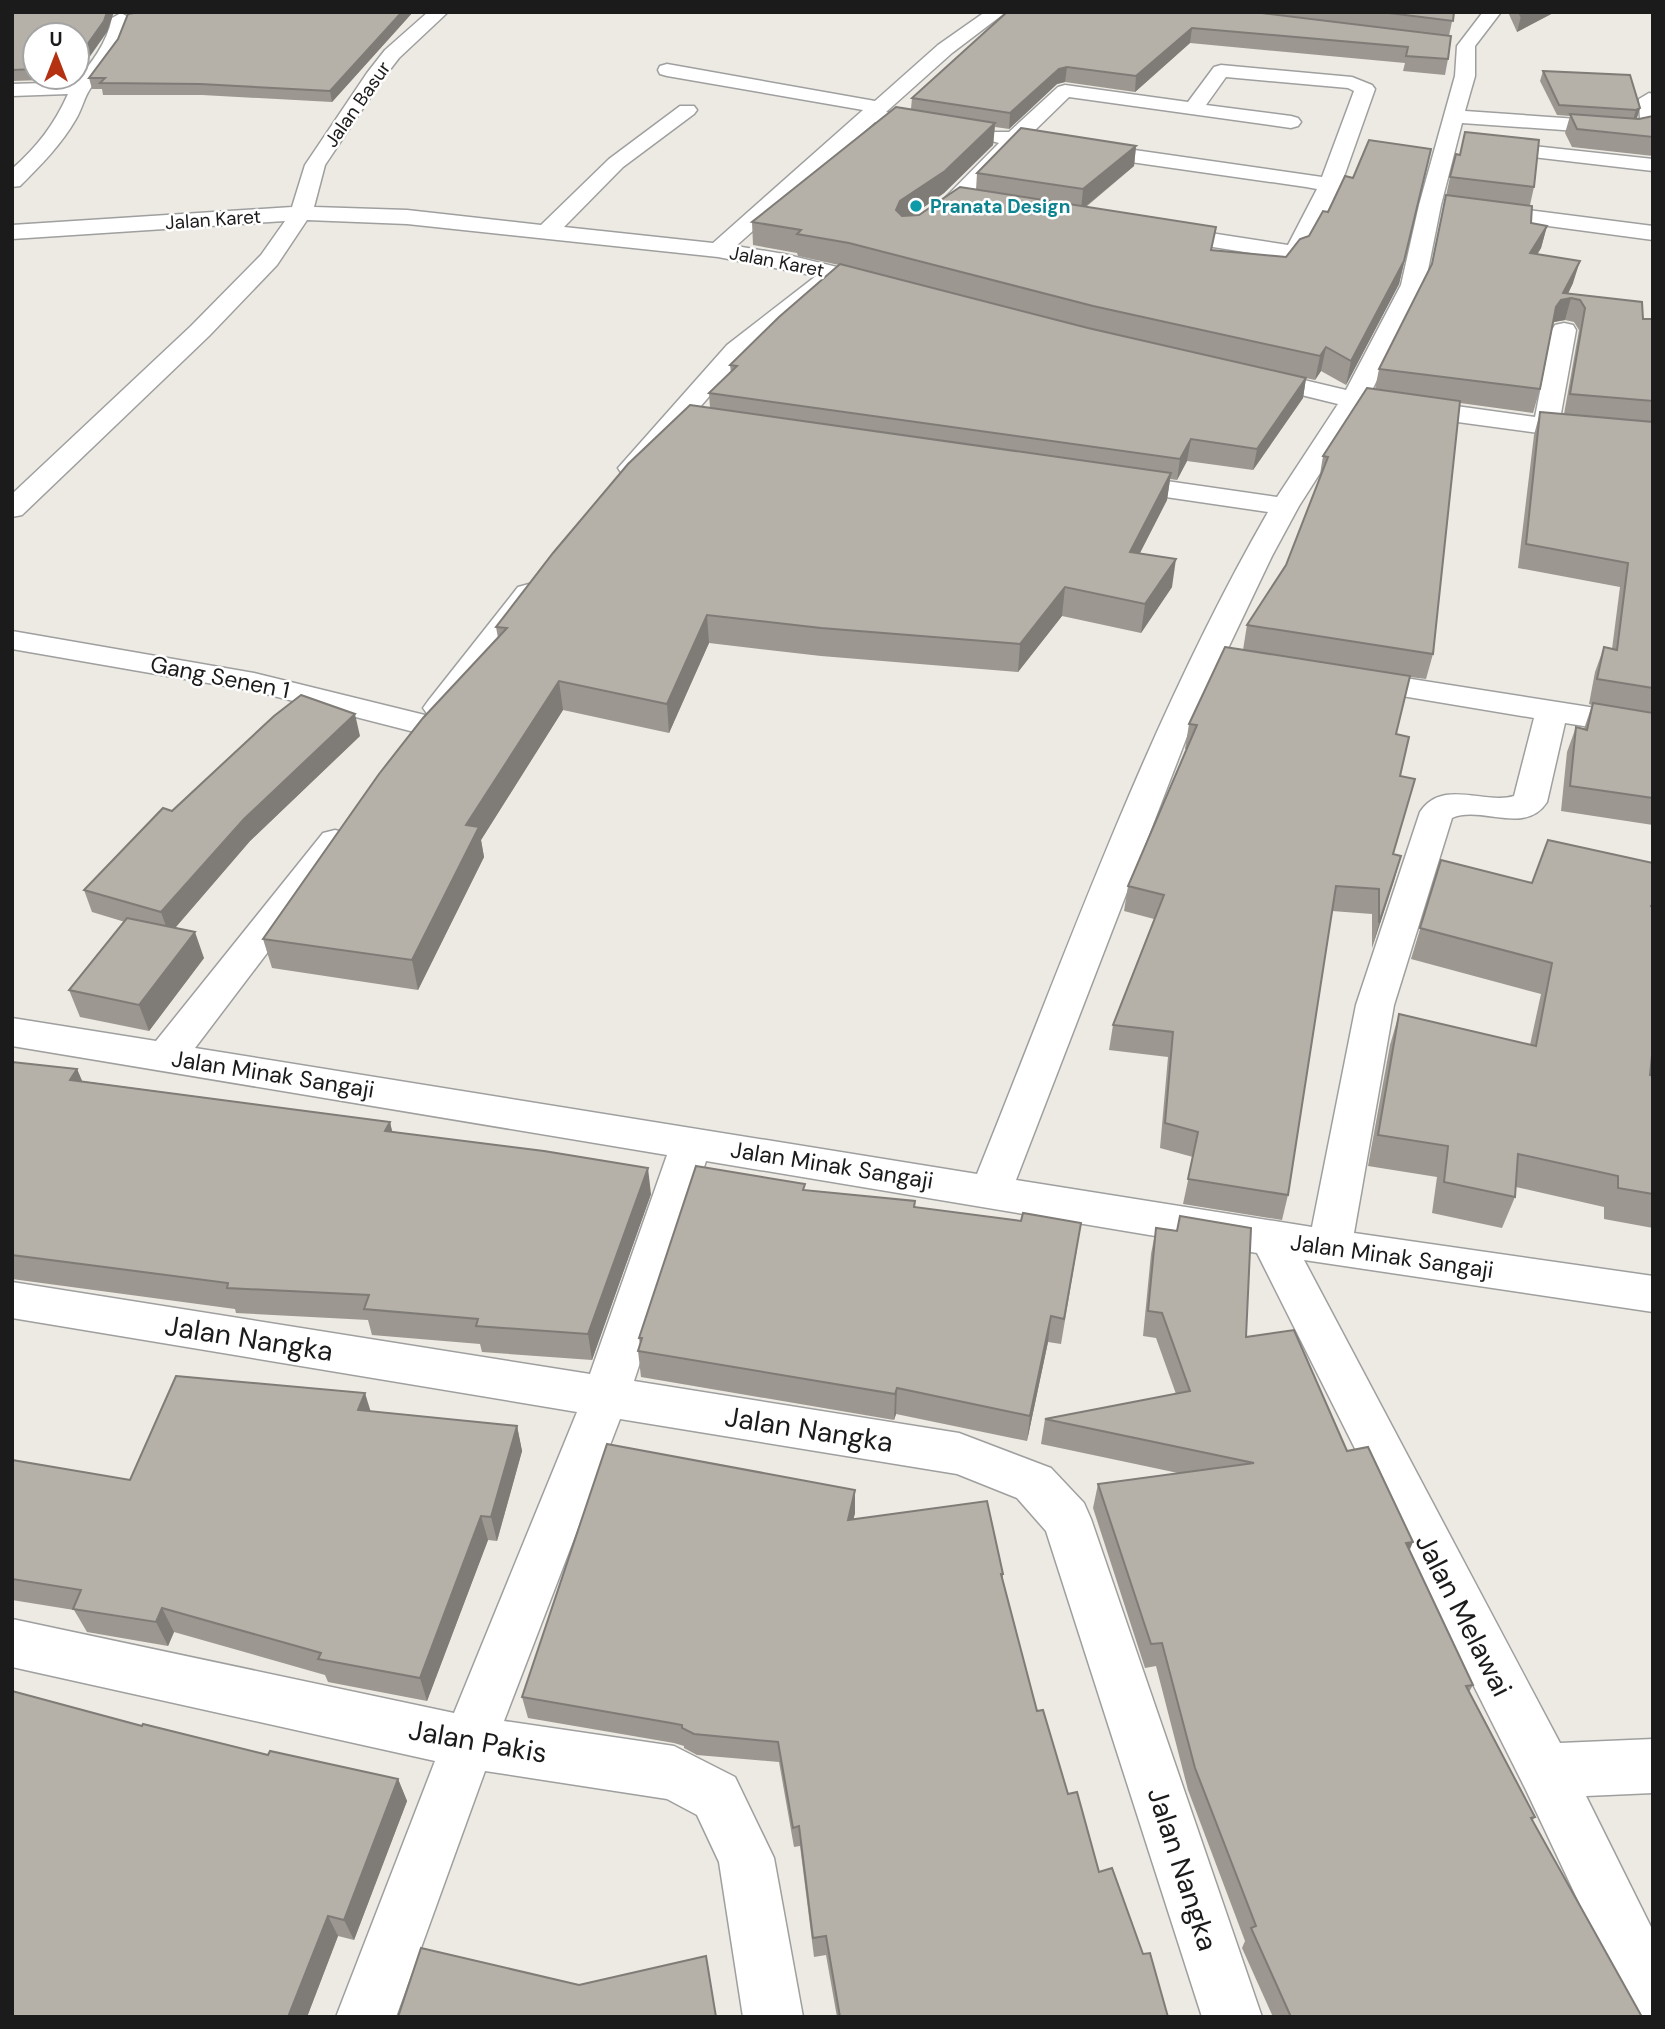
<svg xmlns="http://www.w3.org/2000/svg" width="1665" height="2029" viewBox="0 0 1665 2029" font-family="'DM Sans',sans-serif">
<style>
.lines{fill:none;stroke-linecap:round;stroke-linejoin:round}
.street-casing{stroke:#9f9f9f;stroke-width:3}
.street{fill:#fff;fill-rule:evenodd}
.wall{fill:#9c9790}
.shaded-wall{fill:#7f7b76}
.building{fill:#b5b0a8;stroke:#7f7b76;stroke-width:2}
.culture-dot{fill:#0f9aa8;stroke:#fff;stroke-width:2.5}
.labels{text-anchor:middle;stroke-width:5;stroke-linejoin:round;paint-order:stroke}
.far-street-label{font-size:19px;fill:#1b1b1b;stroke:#fff}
.far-culture-label{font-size:19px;font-weight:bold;fill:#0d838f;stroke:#fff;text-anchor:start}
.street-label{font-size:23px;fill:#1b1b1b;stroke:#fff}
.near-street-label{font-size:28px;fill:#1b1b1b;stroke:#fff}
</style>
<rect width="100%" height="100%" fill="#eceae2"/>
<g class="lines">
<!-- street casing -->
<g class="street-casing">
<g id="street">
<polygon points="428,12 448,12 399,58 382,80 325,165 314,207 407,210 541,225 609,159 680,106 694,106 697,110 694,114 623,167 564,227 713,243 863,110 667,76 660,74 658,70 660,66 667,64 875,101 938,45 985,12 1006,12 952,53 886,112 943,122 946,126 943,130 936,132 875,122 736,246 784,254 890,280 894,285 890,290 882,292 838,281 745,355 642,474 632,476 622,474 618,468 727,345 816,276 718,257 407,224 307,220 277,265 209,336 22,515 12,517 12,494 191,326 261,255 285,221 12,239 12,225 292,207 305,165 367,73 385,50"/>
<path d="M1483 12H1501L1475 46V76L1465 111 1634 123 1640 120 1639 99 1649 93 1653 94V131L1634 135 1462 123 1441 205 1425 285 1370 394 1535 417 1552 330 1555 325 1564 323 1573 325 1576 330 1560 419 1653 428V444L1546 434 1361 409 1299 506 1272 556 1191 726 1016 1180 1312 1227 1356 1005 1420 812C1442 778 1485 805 1514 796L1534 718 1354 688 1343 686 1338 679 1343 672 1354 670 1653 717V737L1565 723 1547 802C1525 836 1481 805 1452 818L1394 1005 1354 1233 1653 1276V1312L1304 1260 1560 1743 1653 1739V1793L1586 1796 1653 1931V2017L1632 2015 1526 1790 1257 1253 706 1161 634 1381 959 1433 1051 1468 1084 1503 1091 1519 1262 2017H1202L1046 1531 1017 1498 957 1474 620 1419 504 1721 674 1746 735 1777 774 1858 803 2017H743L719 1862 697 1815 667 1799 485 1771 396 2017H336L435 1761 12 1667V1619L454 1713 577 1412 12 1318V1282L590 1374 667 1155 12 1046V1018L156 1041 323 833 335 830 347 833 352 841 195 1048 977 1174C1067 951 1148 721 1268 512L1118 490 1108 488 1104 482 1108 476 1118 474 1277 497 1338 404 1244 381 1240 376 1244 371 1253 368 1346 390 1401 285 1419 205 1455 76 1457 46Z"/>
<path d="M121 13 130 18C125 46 106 66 90 89 84 98 82 109 76 119 61 145 41 165 20 186L12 187V169C37 147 54 125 68 94L12 96V84L75 82C91 64 107 43 112 18Z"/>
<path d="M1221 65 1352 77 1372 85 1375 89 1341 185 1303 258 1295 260 954 206 946 205 943 200 999 143 988 140 985 136 988 132H1009L1058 87 1065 85 1188 102 1214 67ZM1226 77 1348 88 1354 91 1322 177 1030 135 1069 97 1291 128 1298 126 1301 122 1298 118 1291 116 1206 105ZM1019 146 1306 187 1317 189 1288 245 970 196Z"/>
<polygon points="1487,141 1653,159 1653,171 1480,151 1477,147 1480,143"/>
<polygon points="1481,204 1653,226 1653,240 1473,216 1470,211 1473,206"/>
<polygon points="529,584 540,587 544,593 450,715 439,718 428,715 423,708 428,701 518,587"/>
<polygon points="12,631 254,673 437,718 442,725 437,732 426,735 254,691 12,649"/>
</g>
</g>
<!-- street -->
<use href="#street" class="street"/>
</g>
<!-- wall -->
<g class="wall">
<polygon points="12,12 107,32 77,35 35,35 35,77 75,77 74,79 12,81"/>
<polygon points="413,12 332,102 202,95 103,95 102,89 92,89 89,78"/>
<polygon points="1007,12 1451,36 1448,59 1445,75 1403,71 1405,63 1190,43 1135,92 1065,82 1057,84 1009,129 995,127 993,145 944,193 911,216 919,215 976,190 977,173 1136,146 1134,166 1086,207 1213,250 1286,257 1309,236 1353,178 1426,171 1399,284 1346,385 1321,371 1315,380 1306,378 1303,398 1253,470 1187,461 1177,480 1170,479 1167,500 1140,553 1172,587 1141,633 1062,616 1018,672 821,656 709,643 669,733 563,710 481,840 484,857 418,990 272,968 263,939 498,638 496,627 710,408 709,393 731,373 730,365 839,265 798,256 797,253 753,245 752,222 911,109 912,98"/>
<polygon points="1259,12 1454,12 1449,36"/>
<polygon points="1508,12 1555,12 1517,32"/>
<polygon points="1543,71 1640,108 1636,119 1653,116 1653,156 1572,147 1565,133 1570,116 1557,115 1540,81"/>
<polygon points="1450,177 1534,187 1530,205 1531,223 1547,226 1541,248 1537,255 1573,283 1568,294 1643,319 1653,319 1653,825 1561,811 1567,752 1576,727 1584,729 1592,705 1589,704 1595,672 1604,647 1612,649 1620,587 1518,568 1534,435 1540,412 1564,414 1579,330 1574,322 1565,320 1554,322 1552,326 1540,389 1533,413 1460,403 1433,654 1426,679 1410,677 1396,734 1400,776 1394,854 1401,856 1372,948 1372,914 1332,911 1288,1195 1282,1220 1183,1204 1193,1157 1160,1148 1168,1057 1109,1050 1113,1025 1154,919 1124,911 1128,886 1187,749 1185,749 1189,724 1243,650 1247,625 1286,565 1319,480 1323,456 1375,389 1379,369 1431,267"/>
<polygon points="360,736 250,841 175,928 204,958 149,1031 80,1017 69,990 125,922 92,912 84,890 172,811"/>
<polygon points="1441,860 1532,883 1650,1075 1653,1076 1653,1228 1604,1219 1604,1207 1516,1187 1515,1197 1502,1228 1432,1213 1437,1177 1368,1166 1390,1045 1399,1014 1530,1045 1541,994 1411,959"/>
<polygon points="12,1062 77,1069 82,1081 390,1122 392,1132 651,1194 592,1360 482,1352 480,1344 372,1335 368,1320 236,1313 235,1309 12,1279"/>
<polygon points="805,1190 915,1207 1077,1249 1061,1344 1048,1342 1027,1441 896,1414 894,1420 641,1377 638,1351 640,1345 639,1338"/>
<polygon points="1156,1228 1246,1337 1347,1451 1410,1550 1473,1685 1469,1692 1535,1817 1532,1821 1642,2017 1273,2017 1242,1948 1245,1941 1188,1790 1156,1666 1145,1668 1093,1508 1098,1484 1178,1473 1041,1444 1045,1419 1176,1394 1156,1338 1143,1336 1151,1254"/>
<polygon points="370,1411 517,1426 522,1451 497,1541 488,1540 427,1701 328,1682 325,1675 174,1632 168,1646 87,1632 74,1610 12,1600 12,1460 130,1480"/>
<polygon points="855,1490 855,1513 853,1519 1003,1574 1003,1580 1037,1711 1068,1794 1099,1872 1143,1954 1168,2017 837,2017 826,1955 814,1957 800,1846 794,1847 779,1762 697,1755 684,1748 684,1746 674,1743 528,1718 522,1697"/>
<polygon points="142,1726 268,1755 398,1779 407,1801 354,1940 338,1936 307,2017 12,2017"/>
</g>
<!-- shaded-wall -->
<g class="shaded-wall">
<polygon points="107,12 114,12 107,32 77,75 77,59"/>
<polygon points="402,12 413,12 332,102 330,91"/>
<polygon points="1529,12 1555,12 1517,32 1521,16"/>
<polygon points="1192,28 1190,43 1135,92 1136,76"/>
<polygon points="1067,67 1065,82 1057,84 1009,129 1010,113 1059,69"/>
<polygon points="1640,108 1637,118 1633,120 1636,110"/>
<polygon points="995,123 993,145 944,193 900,224 896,210 900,201"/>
<polygon points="1136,146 1134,166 1081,210 1083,189"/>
<polygon points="1426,171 1399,284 1346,385 1351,361"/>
<polygon points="1547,226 1541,248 1524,275 1530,253"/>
<polygon points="1580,261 1573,283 1565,299 1571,298 1565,320 1554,322 1549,329 1556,307"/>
<polygon points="1326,347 1321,371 1315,380 1320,356"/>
<polygon points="1306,378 1303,398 1253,470 1257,449"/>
<polygon points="1191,439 1187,461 1177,480 1180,459"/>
<polygon points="1171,473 1167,500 1126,580 1130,552"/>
<polygon points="1176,559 1172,587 1141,633 1145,604"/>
<polygon points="1065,587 1062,616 1018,672 1020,644"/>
<polygon points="707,615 709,643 669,733 667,704"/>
<polygon points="559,681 563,710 481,840 484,857 418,990 412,960 466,825"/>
<polygon points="355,714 360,736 250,841 169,935 161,912 244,819"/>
<polygon points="1401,856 1394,881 1372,948 1379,923"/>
<polygon points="195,932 204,958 149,1031 139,1005"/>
<polygon points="77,1069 88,1095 70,1080"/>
<polygon points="390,1122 396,1148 385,1131"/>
<polygon points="648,1168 651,1194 592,1360 588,1334"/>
<polygon points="1051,1316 1048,1342 1027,1441 1030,1416"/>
<polygon points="897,1388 896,1414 894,1420 895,1394"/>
<polygon points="365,1393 373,1419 358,1410"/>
<polygon points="517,1426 522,1451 497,1541 491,1517"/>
<polygon points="855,1490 855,1513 848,1543 848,1520"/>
<polygon points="481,1516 488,1540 427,1701 420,1678"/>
<polygon points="1413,1542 1403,1566 1406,1543"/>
<polygon points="162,1608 174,1632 168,1646 156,1622"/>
<polygon points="398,1779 407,1801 354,1940 344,1920"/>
<polygon points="328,1916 338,1936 307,2017 288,2017"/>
</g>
<!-- building -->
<g class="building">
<polygon points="12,12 107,12 104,21 77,59 77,35 35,35 35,69 12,70"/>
<polygon points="140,12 402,12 330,91 200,84 100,83 105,78 89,78 118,39 128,14"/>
<polygon points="1007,12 1253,12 1451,36 1448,59 1406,56 1408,47 1192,28 1136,76 1067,67 1059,69 1010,113 912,98"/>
<polygon points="1381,12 1454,12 1453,21"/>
<polygon points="1519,12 1529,12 1521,16"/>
<polygon points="1543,71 1630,75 1640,108 1636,110 1559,105"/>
<polygon points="896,107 995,123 945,171 900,201 896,210 902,216 919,215 960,187 1216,227 1211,250 1286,257 1300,239 1309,236 1323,211 1328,212 1345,176 1353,178 1369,140 1431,149 1404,261 1351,361 1326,347 1320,356 1093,306 849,243 797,234 801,230 752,222"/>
<polygon points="1570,114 1639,119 1653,116 1653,137 1577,129"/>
<polygon points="1021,128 1136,146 1083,189 977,173"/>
<polygon points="1465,132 1539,140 1534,187 1450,177 1456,154 1460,155"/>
<polygon points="1446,195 1532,206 1531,223 1547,226 1530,253 1580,261 1563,293 1642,302 1643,319 1653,319 1653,401 1570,394 1585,308 1580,300 1571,298 1561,300 1556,307 1540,389 1379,369 1432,264"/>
<polygon points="840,264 1088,328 1306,378 1257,449 1191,439 1180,459 709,393 737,366 730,365 779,317"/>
<polygon points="1367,388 1460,401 1433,654 1247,625 1286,565 1328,457 1323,456"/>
<polygon points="690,405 1171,473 1130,552 1176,559 1145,604 1065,587 1020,644 821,628 707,615 667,704 559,681 466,825 479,827 412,960 263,939 379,774 423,718 507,628 496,627 553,553 628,464"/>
<polygon points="1540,412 1653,422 1653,688 1597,679 1604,647 1617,650 1628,563 1526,544"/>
<polygon points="1225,647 1410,676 1396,734 1409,737 1400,776 1415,779 1393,854 1401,856 1379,923 1379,889 1336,886 1288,1195 1188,1179 1198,1132 1165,1123 1173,1032 1113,1025 1164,895 1128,886 1197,725 1189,724"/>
<polygon points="301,695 355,714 244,819 161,912 84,890 163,808 172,811 274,716"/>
<polygon points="1593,703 1653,713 1653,798 1570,786 1576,727 1587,730"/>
<polygon points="1548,840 1653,863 1653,903 1651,906 1653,907 1653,1046 1650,1075 1653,1076 1653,1194 1618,1188 1618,1176 1518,1154 1515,1197 1444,1182 1448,1146 1378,1135 1399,1014 1536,1046 1552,963 1420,928 1441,860 1532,883"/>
<polygon points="127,918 195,932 139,1005 69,990"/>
<polygon points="12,1062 77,1069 70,1080 390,1122 385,1131 544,1151 648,1168 588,1334 476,1326 478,1319 364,1309 369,1295 227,1288 228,1283 12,1255"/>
<polygon points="696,1166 805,1184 803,1190 915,1201 914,1207 1021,1221 1023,1213 1081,1223 1064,1319 1051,1316 1030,1416 897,1388 895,1394 638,1351 642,1338 639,1338"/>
<polygon points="1180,1216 1251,1228 1246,1337 1294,1330 1347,1451 1368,1447 1413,1542 1406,1543 1473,1685 1466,1686 1535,1817 1531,1818 1642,2017 1291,2017 1251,1928 1256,1926 1195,1768 1162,1643 1151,1644 1098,1484 1254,1463 1045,1419 1190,1391 1162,1313 1148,1311 1156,1228 1177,1231"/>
<polygon points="176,1376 365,1393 358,1410 517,1426 491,1517 481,1516 420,1678 318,1659 321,1653 162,1608 156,1622 73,1609 81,1590 12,1579 12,1460 130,1480"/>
<polygon points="607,1444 855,1490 848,1520 987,1501 1003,1574 1001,1574 1037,1711 1043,1710 1068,1794 1077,1792 1099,1872 1112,1868 1143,1954 1150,1953 1168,2017 840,2017 826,1936 813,1938 799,1826 793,1828 778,1742 694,1734 682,1728 682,1725 671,1723 522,1697"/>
<polygon points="12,1691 142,1726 143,1724 268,1755 270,1751 398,1779 344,1920 328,1916 288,2017 12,2017"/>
<polygon points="421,1948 579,1985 706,1956 716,2017 398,2017"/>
</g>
<!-- markers -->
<circle class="culture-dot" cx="916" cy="206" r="7"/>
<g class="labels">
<!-- far-street labels -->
<g class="far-street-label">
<text transform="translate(357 104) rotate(-55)" y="7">Jalan Basur</text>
<text transform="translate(213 219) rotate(-4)" y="7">Jalan Karet</text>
<text transform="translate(777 261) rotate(11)" y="7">Jalan Karet</text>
</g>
<!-- far-culture labels -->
<g class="far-culture-label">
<text x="930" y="213">Pranata Design</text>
</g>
<!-- street labels -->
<g class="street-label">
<text transform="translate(220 677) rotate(11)" y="8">Gang Senen 1</text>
<text transform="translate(273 1074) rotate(9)" y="8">Jalan Minak Sangaji</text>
<text transform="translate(832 1165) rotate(9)" y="8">Jalan Minak Sangaji</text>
<text transform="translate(1392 1256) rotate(8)" y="8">Jalan Minak Sangaji</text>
</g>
<!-- near-street labels -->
<g class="near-street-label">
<text transform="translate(249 1338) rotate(9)" y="10">Jalan Nangka</text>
<text transform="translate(809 1429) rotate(9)" y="10">Jalan Nangka</text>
<text transform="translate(1464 1615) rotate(63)" y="10">Jalan Melawai</text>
<text transform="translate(478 1741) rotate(10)" y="10">Jalan Pakis</text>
<text transform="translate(1183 1869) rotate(72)" y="10">Jalan Nangka</text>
</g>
</g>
<!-- border -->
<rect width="1665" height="2029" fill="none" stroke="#1b1b1b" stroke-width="28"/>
<!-- north arrow -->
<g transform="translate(56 56)"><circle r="33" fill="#ffffff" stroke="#a4a4a4" stroke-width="2"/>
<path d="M0-5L12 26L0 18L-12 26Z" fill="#b43212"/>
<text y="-10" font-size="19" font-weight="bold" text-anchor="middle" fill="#1b1b1b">U</text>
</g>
</svg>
